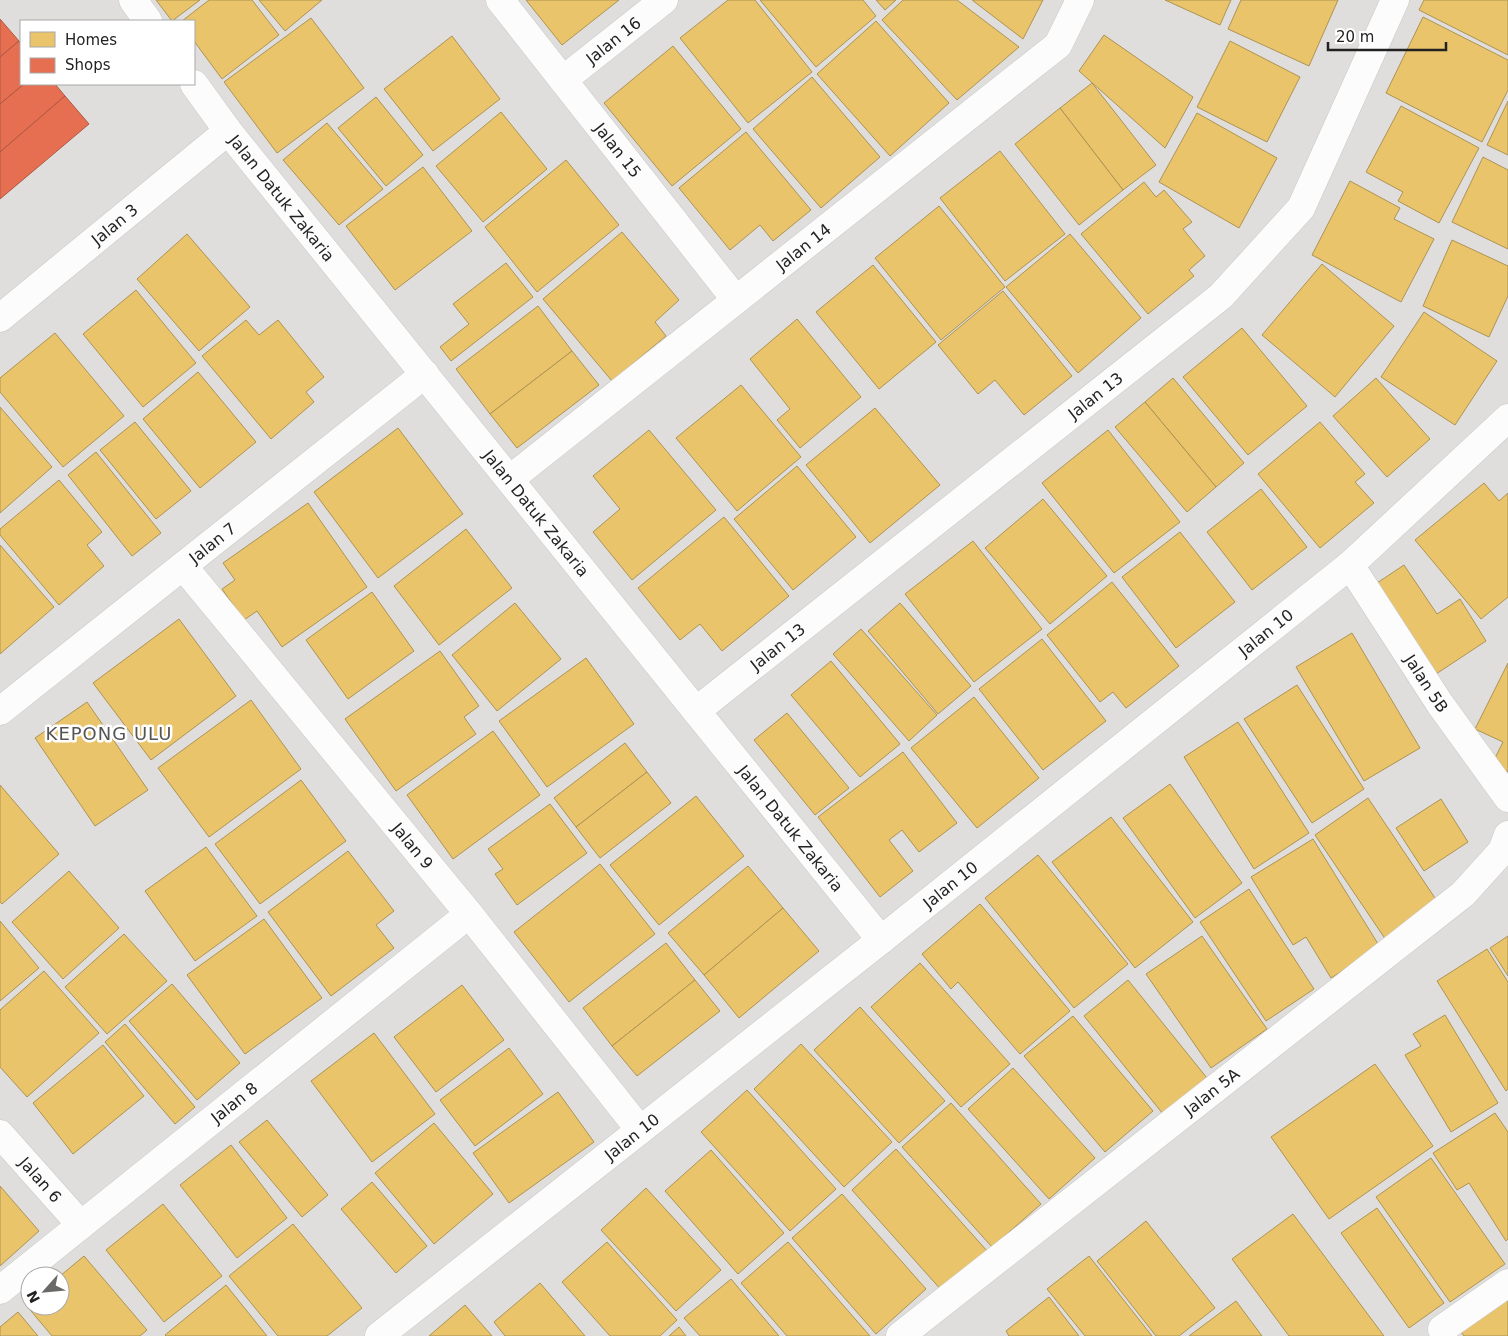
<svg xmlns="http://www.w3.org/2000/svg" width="1508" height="1336" viewBox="0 0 1508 1336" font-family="'DejaVu Sans',sans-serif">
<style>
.residential{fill:#dfdedc;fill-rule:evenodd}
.homes{fill:#e9c46a;stroke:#ad9354}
.shops{fill:#e76f51;stroke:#ac5843}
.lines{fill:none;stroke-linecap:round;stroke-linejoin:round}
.minor-casing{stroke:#c9c8c7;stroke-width:29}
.minor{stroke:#fdfcfc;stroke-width:28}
.labels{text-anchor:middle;stroke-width:5;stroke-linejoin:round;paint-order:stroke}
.street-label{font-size:16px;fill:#222;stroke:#fff}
.neighbourhood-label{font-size:18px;letter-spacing:1px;fill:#555;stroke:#fff}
</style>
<rect width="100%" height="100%" fill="#f0eeeb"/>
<!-- residential -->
<path class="residential" d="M0 0H1508V1336H0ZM21 21H194V84H21ZM30 1276H60V1306H30Z"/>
<!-- homes -->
<g class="homes">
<polygon points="156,0 200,0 172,21"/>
<polygon points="209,0 252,0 279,35 222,79 194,41 194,21 182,21"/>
<polygon points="259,0 322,0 285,31"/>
<polygon points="526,0 619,0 562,45"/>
<polygon points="728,0 755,0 812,72 748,123 680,38"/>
<polygon points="760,0 863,0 876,16 816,67"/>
<polygon points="876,0 896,0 885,10"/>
<polygon points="903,0 957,0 1019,47 957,100 882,20"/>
<polygon points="972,0 1043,0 1023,39"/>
<polygon points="1165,0 1231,0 1220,25"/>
<polygon points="1241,0 1338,0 1309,66 1228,29"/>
<polygon points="1424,0 1508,0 1508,55 1419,10"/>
<polygon points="1423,17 1508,60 1508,90 1482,142 1386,93"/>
<polygon points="311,18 364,88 277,153 224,82"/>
<polygon points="876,21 949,103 890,156 817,74"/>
<polygon points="1104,35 1193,97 1165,148 1079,71"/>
<polygon points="452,36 500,99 433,151 384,89"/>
<polygon points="1230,41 1300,77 1267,142 1197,107"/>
<polygon points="673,46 741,129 672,186 604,103"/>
<polygon points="812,77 880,157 821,208 753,129"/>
<polygon points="1092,83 1156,165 1123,190 1060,108"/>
<polygon points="376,97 423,155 386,186 338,128"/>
<polygon points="1508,101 1508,155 1487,145"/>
<polygon points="1401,106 1479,148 1439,223 1398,201 1403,192 1366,172"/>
<polygon points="1060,108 1123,190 1079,225 1015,144"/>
<polygon points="501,112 547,169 483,222 436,166"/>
<polygon points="1197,113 1277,158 1239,228 1159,182"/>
<polygon points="327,123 383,189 339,225 283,160"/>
<polygon points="746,132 811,210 773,241 760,225 730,250 679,188"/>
<polygon points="1000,151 1065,234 1005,281 940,198"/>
<polygon points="1483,157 1508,170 1508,249 1452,222"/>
<polygon points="566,160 619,225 537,292 485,227"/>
<polygon points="423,167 472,231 395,290 346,226"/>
<polygon points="1350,181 1400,208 1394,219 1434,239 1401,302 1312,255"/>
<polygon points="1144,182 1156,197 1164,190 1192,222 1183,229 1205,256 1189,270 1194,276 1148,314 1081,234"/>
<polygon points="939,206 1005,287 941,340 875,258"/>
<polygon points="622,232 679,300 655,322 666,336 612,381 543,299"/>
<polygon points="187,234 250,307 199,351 137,279"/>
<polygon points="1070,234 1141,318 1078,373 1006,287"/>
<polygon points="1452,240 1508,266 1508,296 1489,337 1423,306"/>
<polygon points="506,263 533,297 451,361 440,347 469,324 453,304"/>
<polygon points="1322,264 1394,326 1335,397 1262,335"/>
<polygon points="873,265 936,342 879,389 816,312"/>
<polygon points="136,290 196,363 143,407 83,334"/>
<polygon points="1003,291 1072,376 1024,415 995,380 978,394 938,345"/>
<polygon points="538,306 572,351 490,414 456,369"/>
<polygon points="1424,312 1497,361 1455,425 1381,377"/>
<polygon points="797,319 861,397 800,448 777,420 790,409 750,359"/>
<polygon points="246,320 259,335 278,320 324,377 306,392 314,402 271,439 202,356"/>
<polygon points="1242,328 1307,406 1248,455 1183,377"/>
<polygon points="55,333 124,416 63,467 0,392 0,378"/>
<polygon points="572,351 599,385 517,448 490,414"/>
<polygon points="198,372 256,442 200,488 143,419"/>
<polygon points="1173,378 1244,463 1216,487 1145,402"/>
<polygon points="1376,378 1430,439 1387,477 1333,416"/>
<polygon points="741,385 801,457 737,511 676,438"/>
<polygon points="1145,402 1216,487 1187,512 1115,427"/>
<polygon points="0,407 52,467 0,513"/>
<polygon points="875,408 940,485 870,543 806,465"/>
<polygon points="135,422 191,491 156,519 100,450"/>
<polygon points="1320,422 1365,474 1355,482 1374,503 1320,548 1258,474"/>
<polygon points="398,428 463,514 378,578 314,492"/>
<polygon points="649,430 716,510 632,580 593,532 620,509 593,476"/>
<polygon points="1108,430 1180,522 1114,573 1042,483"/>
<polygon points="96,452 161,533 132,556 68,475"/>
<polygon points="797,466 856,537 793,590 734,519"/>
<polygon points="59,480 102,532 87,545 104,566 59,605 0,535 0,529"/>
<polygon points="1484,483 1499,501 1508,493 1508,597 1481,619 1415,540"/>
<polygon points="1261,489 1307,547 1252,590 1207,532"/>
<polygon points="1043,499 1107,576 1050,624 985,548"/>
<polygon points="308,503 367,587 282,647 257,611 244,620 222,589 235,580 223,563"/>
<polygon points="724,517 789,596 722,651 700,624 680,640 638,588"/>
<polygon points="466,529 512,588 439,645 394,586"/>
<polygon points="1180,532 1235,602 1176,648 1122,577"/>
<polygon points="973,541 1042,629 974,682 905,594"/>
<polygon points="0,545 54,607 0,654"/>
<polygon points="1404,565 1437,614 1460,599 1486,641 1436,674 1377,583"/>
<polygon points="1112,582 1179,666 1126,708 1113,692 1100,702 1047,635"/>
<polygon points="372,592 414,651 348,699 306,640"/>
<polygon points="515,603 561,659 497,711 452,655"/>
<polygon points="900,603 971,686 938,714 868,631"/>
<polygon points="179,619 236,696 151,760 93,683"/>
<polygon points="861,629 937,715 909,741 833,654"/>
<polygon points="1352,633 1420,748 1364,781 1296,667"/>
<polygon points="1042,639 1106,721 1043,770 979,689"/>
<polygon points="440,651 479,706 464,717 476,734 396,791 345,719"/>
<polygon points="586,658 634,724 547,787 499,721"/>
<polygon points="831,661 900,744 860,777 791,695"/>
<polygon points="1508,663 1508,772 1492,764 1503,742 1475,729"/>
<polygon points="1297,685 1364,789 1312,823 1244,719"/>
<polygon points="974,697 1039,778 977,828 911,748"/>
<polygon points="251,700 301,769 209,837 158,768"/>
<polygon points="87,702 148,790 95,826 35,738"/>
<polygon points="787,713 849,788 815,815 754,740"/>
<polygon points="1238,722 1309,833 1254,869 1184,757"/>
<polygon points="493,731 540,795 453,859 407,795"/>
<polygon points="625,743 647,772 576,827 554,798"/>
<polygon points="903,752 957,823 919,852 902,830 889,840 913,871 880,897 818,817"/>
<polygon points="647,772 671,803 600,858 576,827"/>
<polygon points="301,780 346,841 260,904 215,844"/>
<polygon points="1170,784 1242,883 1195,918 1123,818"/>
<polygon points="0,785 59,854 2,904 0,902"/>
<polygon points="696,796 744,856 659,925 610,865"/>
<polygon points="1368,798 1441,907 1388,943 1315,835"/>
<polygon points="1441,799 1468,842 1424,871 1396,828"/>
<polygon points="550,804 587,853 517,905 495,874 503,869 488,849"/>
<polygon points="1111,817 1193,922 1135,968 1052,862"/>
<polygon points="1313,839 1380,947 1331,978 1306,937 1293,945 1251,877"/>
<polygon points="206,847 257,916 195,961 145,891"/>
<polygon points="348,851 394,911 376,925 394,948 331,996 268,912"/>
<polygon points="1038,855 1128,964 1074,1008 985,898"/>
<polygon points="600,864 655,934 569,1002 514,932"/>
<polygon points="748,866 783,908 704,975 668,933"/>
<polygon points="69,871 119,928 63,979 12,922"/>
<polygon points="1249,889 1314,989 1266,1021 1200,922"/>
<polygon points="980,904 1070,1011 1020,1054 958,982 951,989 922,954"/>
<polygon points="783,908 819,951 739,1018 704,975"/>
<polygon points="264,919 322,998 245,1054 187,975"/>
<polygon points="0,921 39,968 0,1001"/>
<polygon points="124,934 167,981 107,1034 65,987"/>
<polygon points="1202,936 1267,1029 1211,1068 1146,974"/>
<polygon points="1508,936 1508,976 1490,948"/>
<polygon points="666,943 695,980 612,1046 583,1008"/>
<polygon points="1487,949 1508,982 1508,1089 1506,1091 1437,981"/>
<polygon points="920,963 1010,1064 961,1107 871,1007"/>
<polygon points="44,971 99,1033 27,1097 0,1067 0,1010"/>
<polygon points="695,980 720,1011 637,1076 612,1046"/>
<polygon points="1128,980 1207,1078 1163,1114 1084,1016"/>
<polygon points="172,984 240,1063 197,1100 129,1021"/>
<polygon points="462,985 504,1040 436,1092 394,1037"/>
<polygon points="860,1007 945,1101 899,1143 814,1050"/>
<polygon points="1445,1015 1498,1103 1451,1132 1405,1055 1421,1046 1413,1034"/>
<polygon points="1073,1016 1153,1111 1105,1152 1024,1056"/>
<polygon points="125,1024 195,1107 175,1124 105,1042"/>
<polygon points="374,1033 435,1114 372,1162 311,1081"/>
<polygon points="801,1044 892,1142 844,1187 754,1089"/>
<polygon points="103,1045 144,1096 73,1154 33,1103"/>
<polygon points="509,1048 543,1094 475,1146 440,1100"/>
<polygon points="1375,1064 1433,1146 1329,1219 1271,1137"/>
<polygon points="1013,1068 1095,1158 1049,1199 968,1109"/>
<polygon points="747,1090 836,1189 790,1231 701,1132"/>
<polygon points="558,1092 594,1142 509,1203 473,1153"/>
<polygon points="951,1103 1041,1204 992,1247 902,1147"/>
<polygon points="1495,1113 1508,1132 1508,1239 1506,1241 1469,1183 1457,1190 1433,1153"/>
<polygon points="267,1120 328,1195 302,1217 239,1142"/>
<polygon points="434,1123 493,1194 434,1244 375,1173"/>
<polygon points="231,1145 287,1218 237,1258 180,1185"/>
<polygon points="896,1149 988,1252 943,1292 852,1190"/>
<polygon points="711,1150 784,1233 738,1274 665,1191"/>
<polygon points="1431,1158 1505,1264 1450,1302 1376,1197"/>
<polygon points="372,1182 427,1246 396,1273 341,1209"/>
<polygon points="0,1186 39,1231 0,1266"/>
<polygon points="646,1188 721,1270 676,1311 601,1230"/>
<polygon points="842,1194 926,1289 876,1334 792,1238"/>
<polygon points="163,1204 222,1276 164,1322 106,1250"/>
<polygon points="1377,1208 1444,1303 1409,1328 1341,1233"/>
<polygon points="1293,1214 1384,1336 1289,1336 1232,1259"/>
<polygon points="1146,1221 1215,1308 1179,1336 1156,1336 1097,1261"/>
<polygon points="293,1224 362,1308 327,1336 278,1336 229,1276"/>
<polygon points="607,1242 677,1320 660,1336 610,1336 562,1282"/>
<polygon points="788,1242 870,1336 787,1336 741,1283"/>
<polygon points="84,1256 147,1330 140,1336 52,1336 26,1305 30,1302 30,1306 60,1306 60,1276"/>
<polygon points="1089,1256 1152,1336 1085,1336 1047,1289"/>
<polygon points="731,1279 779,1336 700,1336 684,1318"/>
<polygon points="540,1283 585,1336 505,1336 494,1322"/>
<polygon points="226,1285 267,1336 166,1336 165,1335"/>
<polygon points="1049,1297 1079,1336 1009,1336 1006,1331"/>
<polygon points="1508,1298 1508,1336 1464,1336 1459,1329"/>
<polygon points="1236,1301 1262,1336 1189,1336"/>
<polygon points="465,1305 492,1336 429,1336"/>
<polygon points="18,1312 38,1336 0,1336 0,1327"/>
<polygon points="679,1327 686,1336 669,1336"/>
</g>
<!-- shops -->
<g class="shops">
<polygon points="0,19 19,41 0,57"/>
<polygon points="19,41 21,44 21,84 24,84 0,104 0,57"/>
<polygon points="24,84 55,84 65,96 0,152 0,104"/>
<polygon points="65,96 89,124 0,199 0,152"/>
</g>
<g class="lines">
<!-- minor casing -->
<g class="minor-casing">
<g id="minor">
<polyline points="133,0 148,21"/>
<path id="s1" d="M500 0 736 300"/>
<path id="s2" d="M563 80 664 0"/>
<path id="s3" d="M194 84 228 131 881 940"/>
<path id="s4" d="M0 318 228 131"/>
<path id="s5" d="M510 479 1058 45 1080 0"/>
<path id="s6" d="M1350 565 1440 704 1508 798"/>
<path id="s7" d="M183 566 469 914 640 1130"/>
<path id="s8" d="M0 711 425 374"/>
<path id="s9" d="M696 711 1221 296 1301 208 1395 0"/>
<path id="s10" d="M0 1134 81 1225"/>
<path id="s11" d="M0 1290 469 914"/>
<polyline points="1442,1329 1508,1283"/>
<path id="s12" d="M379 1336 881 940 1350 565 1508 418"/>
<path id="s13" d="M900 1336 1463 894 1502 851 1508 835"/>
</g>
</g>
<!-- minor -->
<use href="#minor" class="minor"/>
</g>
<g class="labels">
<!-- street labels -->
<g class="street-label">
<text dy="6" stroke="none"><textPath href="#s2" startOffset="64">Jalan 16</textPath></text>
<text dy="6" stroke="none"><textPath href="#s1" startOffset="191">Jalan 15</textPath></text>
<text dy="6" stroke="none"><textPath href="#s3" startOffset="144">Jalan Datuk Zakaria</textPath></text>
<text dy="6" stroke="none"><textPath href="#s4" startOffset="148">Jalan 3</textPath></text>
<text dy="6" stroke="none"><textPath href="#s5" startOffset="374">Jalan 14</textPath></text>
<text dy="6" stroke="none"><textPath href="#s9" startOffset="509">Jalan 13</textPath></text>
<text dy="6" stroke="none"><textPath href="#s3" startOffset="549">Jalan Datuk Zakaria</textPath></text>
<text dy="6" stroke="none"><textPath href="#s8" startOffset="271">Jalan 7</textPath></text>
<text dy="6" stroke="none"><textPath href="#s12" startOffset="1132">Jalan 10</textPath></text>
<text dy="6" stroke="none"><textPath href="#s9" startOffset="104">Jalan 13</textPath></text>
<text dy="6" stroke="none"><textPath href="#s6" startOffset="141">Jalan 5B</textPath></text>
<text dy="6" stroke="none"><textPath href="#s3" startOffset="954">Jalan Datuk Zakaria</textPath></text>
<text dy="6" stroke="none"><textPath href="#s7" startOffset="362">Jalan 9</textPath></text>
<text dy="6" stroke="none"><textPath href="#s12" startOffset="728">Jalan 10</textPath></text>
<text dy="6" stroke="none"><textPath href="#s13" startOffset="396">Jalan 5A</textPath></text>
<text dy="6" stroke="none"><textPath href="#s11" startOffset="300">Jalan 8</textPath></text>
<text dy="6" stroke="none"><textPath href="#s12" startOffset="322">Jalan 10</textPath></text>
<text dy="6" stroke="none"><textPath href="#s10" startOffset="61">Jalan 6</textPath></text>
</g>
<!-- neighbourhood labels -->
<g class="neighbourhood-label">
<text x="109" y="740">KEPONG ULU</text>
</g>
</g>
<!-- legend -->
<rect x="20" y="20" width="175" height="65" fill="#ffffff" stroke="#a7a7a7"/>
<rect x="30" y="32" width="25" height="15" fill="#e9c46a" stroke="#a7a7a7"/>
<text x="65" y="45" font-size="15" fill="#222222">Homes</text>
<rect x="30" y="58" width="25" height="15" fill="#e76f51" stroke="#a7a7a7"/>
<text x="65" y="70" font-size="15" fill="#222222">Shops</text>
<!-- north arrow -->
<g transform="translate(45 1291) rotate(243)"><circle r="24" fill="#ffffff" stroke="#a7a7a7"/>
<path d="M0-4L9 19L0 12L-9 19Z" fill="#6a6968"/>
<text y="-8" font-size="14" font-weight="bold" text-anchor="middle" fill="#222222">N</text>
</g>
<!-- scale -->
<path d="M1328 42v8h118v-8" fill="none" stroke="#222222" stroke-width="2.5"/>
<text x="1336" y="42" font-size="15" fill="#222222" stroke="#ffffff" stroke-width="4" paint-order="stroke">20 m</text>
</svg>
